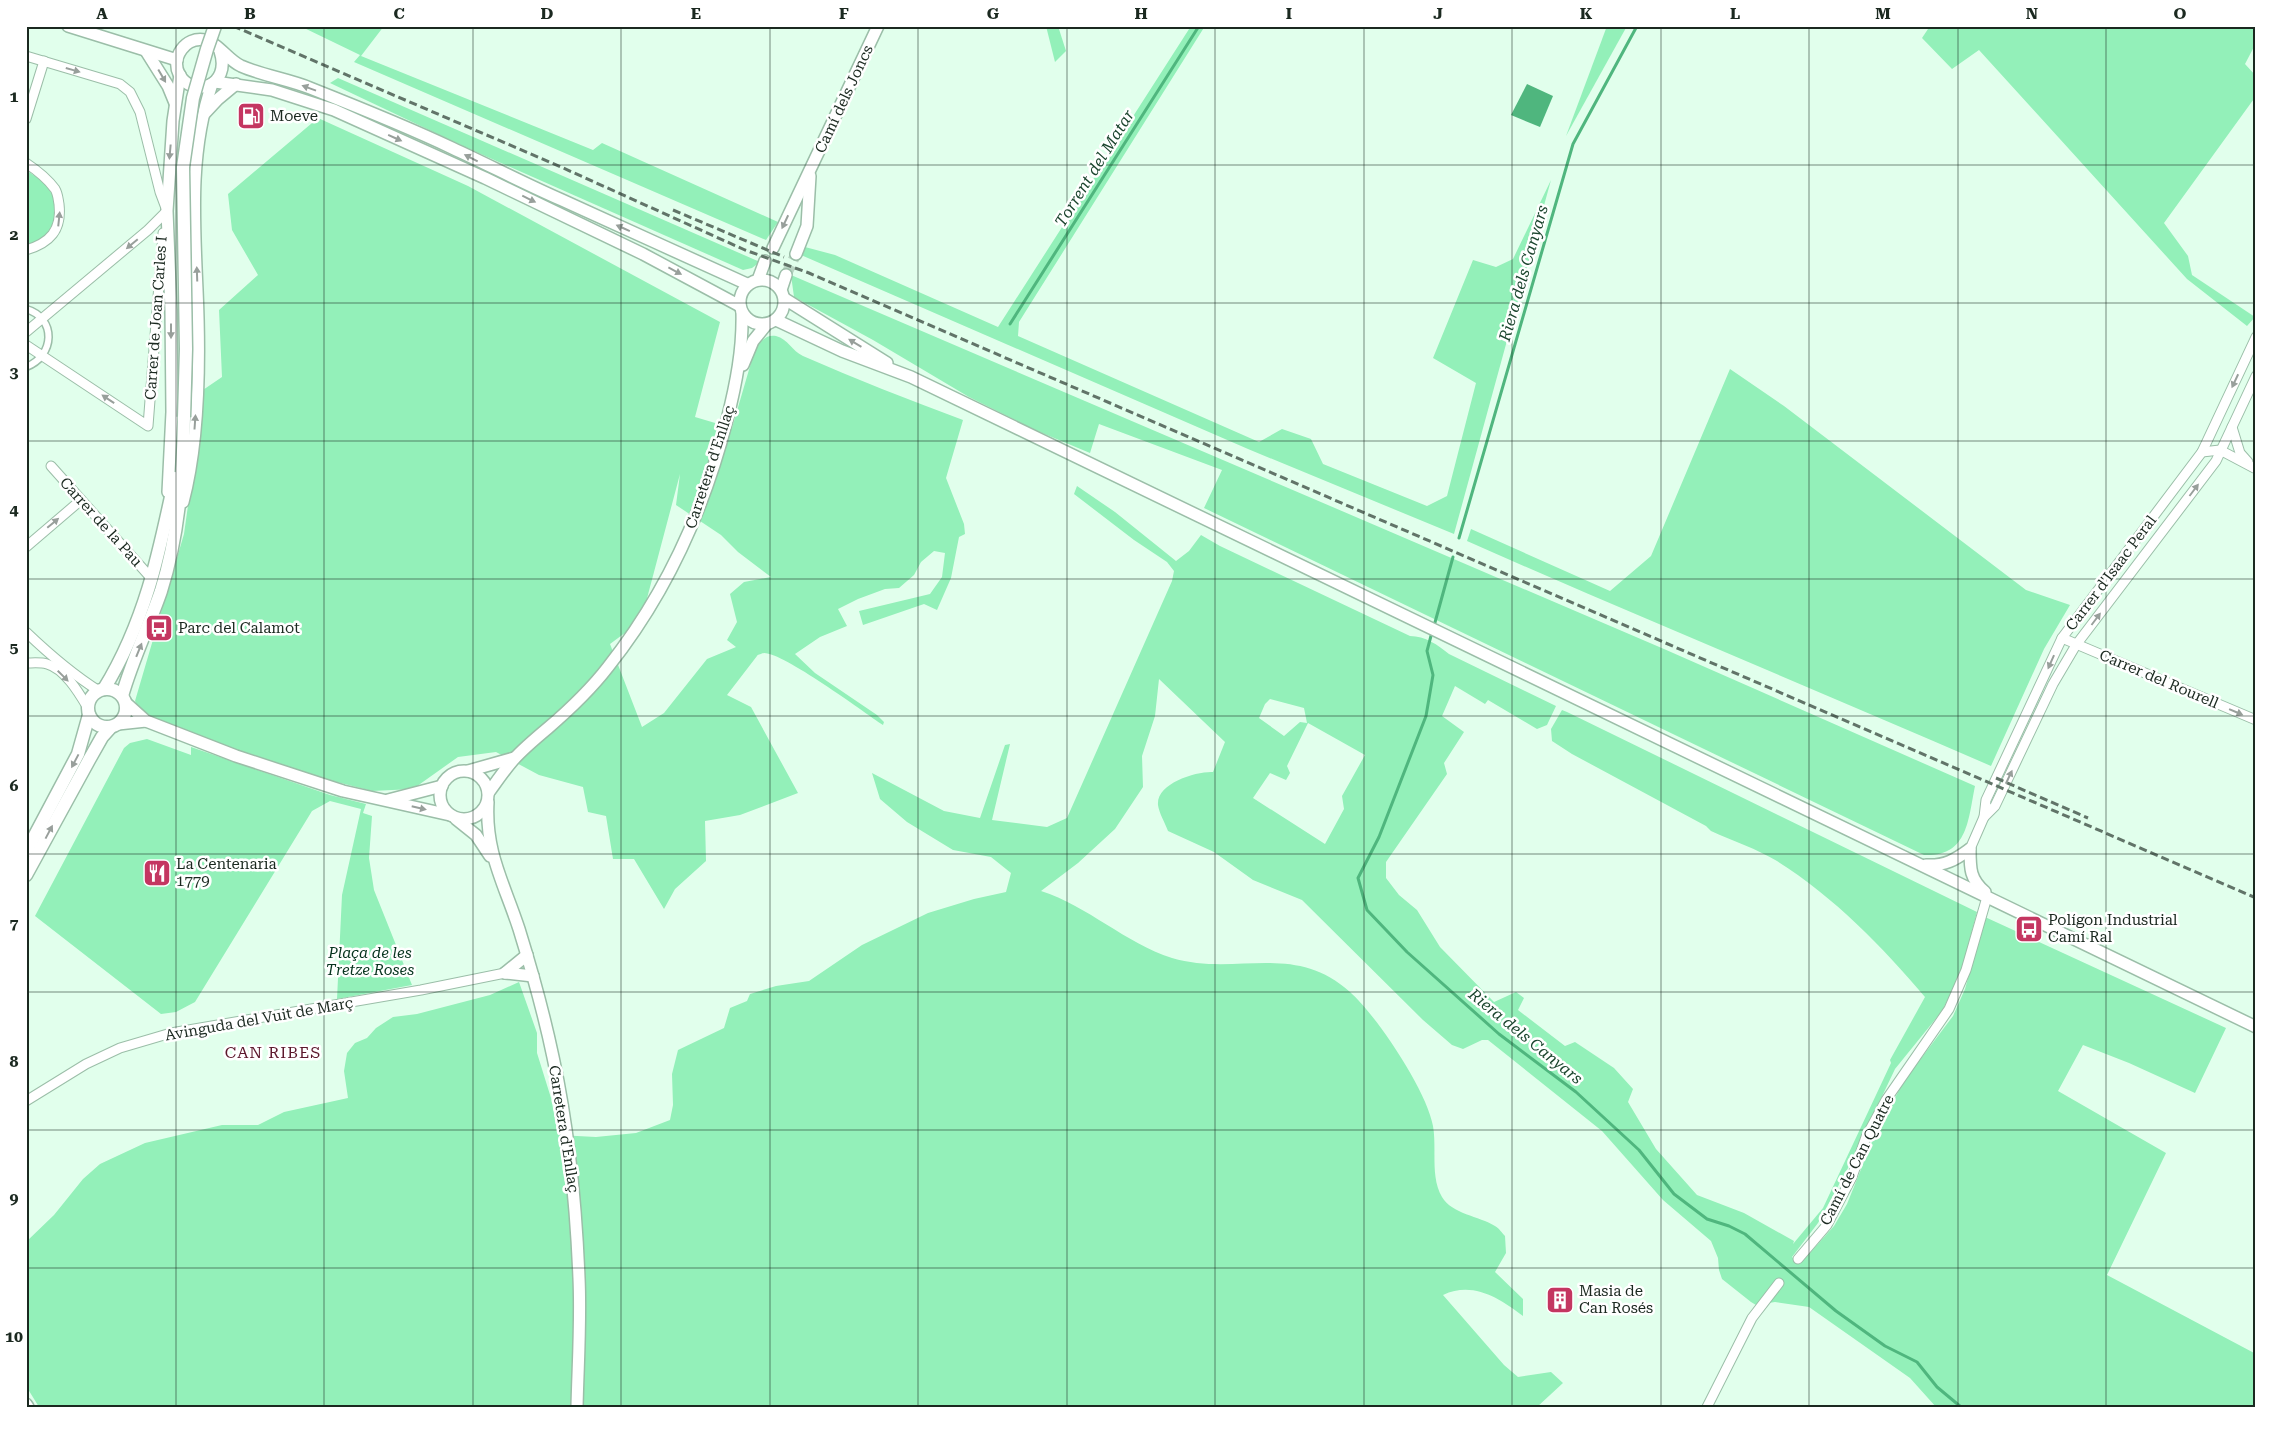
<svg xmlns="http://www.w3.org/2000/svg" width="2282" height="1433" viewBox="0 0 2282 1433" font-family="'Roboto Serif',serif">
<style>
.green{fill:#93f0b9;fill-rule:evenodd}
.water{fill:#4fb67e}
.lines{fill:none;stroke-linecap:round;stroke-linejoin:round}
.stream{stroke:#4fb67e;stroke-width:3}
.tertiary-tunnel{stroke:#b9d4c3;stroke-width:11;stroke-dasharray:11 5.5;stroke-linecap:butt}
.pedestrian-casing{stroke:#9bbea8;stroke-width:9}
.minor-casing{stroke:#9bbea8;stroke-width:11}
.tertiary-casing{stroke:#9bbea8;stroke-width:14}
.secondary-casing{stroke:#9bbea8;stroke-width:15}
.pedestrian{stroke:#fff;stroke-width:6}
.minor{stroke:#fff;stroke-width:9}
.tertiary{stroke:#fff;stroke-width:11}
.secondary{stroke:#fff;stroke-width:12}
.rail{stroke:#617468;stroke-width:3;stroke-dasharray:8 4;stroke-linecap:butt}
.secondary-bridge-casing{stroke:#9bbea8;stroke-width:15;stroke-linecap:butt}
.secondary-bridge{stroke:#fff;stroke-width:12}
.oneway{fill:#989f9b}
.grid{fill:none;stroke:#1b2920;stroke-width:1;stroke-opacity:0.55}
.labels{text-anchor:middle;stroke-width:5;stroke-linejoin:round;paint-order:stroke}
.street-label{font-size:15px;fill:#1b2920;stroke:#fff}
.poi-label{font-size:15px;fill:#1b2920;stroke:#fff;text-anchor:start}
.park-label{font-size:15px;font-style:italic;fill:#06341e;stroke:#fff}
.water-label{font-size:16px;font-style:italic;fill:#1c462f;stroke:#fff}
.neighbourhood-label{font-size:16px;letter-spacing:1px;fill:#5c182c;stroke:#fff}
.neatline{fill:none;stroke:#1b2920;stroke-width:2}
.grid-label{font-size:16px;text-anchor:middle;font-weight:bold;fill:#1b2920}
</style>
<rect width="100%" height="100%" fill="#e1ffec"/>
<!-- green -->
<g class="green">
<polygon points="300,26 384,26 361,56 593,150 602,143 778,222 766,240 354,62 360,55"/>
<polygon points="1046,26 1058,26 1066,51 1055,62"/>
<polygon points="1191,26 1205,26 1019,322 1018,336 1259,442 1282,429 1311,439 1323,464 1427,506 1447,496 1476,383 1433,358 1473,260 1496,267 1513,259 1551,180 1454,534 1248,449 801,255 805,247 835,255 998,327"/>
<polygon points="1607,26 1627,26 1566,136"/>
<polygon points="1930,26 2256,26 2256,43 2245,64 2256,76 2256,96 2164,223 2188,256 2192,275 2255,317 2247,326 2187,279 1979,50 1952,69 1922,38"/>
<polygon points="338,78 760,262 752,268 743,270 465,147 330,83"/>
<path d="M318 118 468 186 720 322 695 417 732 428 755 349C760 342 766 334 776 336 788 339 792 351 803 356 856 379 909 400 963 420L946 478 964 524 965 534 959 537 951 578 937 610 924 604 863 625 859 611 930 594 942 577 945 553 934 551 921 562 914 575 899 588 885 589 858 599 838 609 847 626 820 637 795 654 815 673 877 715 884 722 883 725C862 711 784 653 764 653 763 653 757 655 757 656L727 695 751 707 798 793 740 815 705 821 706 861 675 889 664 909 634 859H613L606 816 588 812 583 787 539 775 496 752 458 757 413 789 372 791 294 771 153 718 140 710 135 701 184 534 194 463 200 392 222 377 219 310 258 275 232 230 228 194ZM680 474 676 505 721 535 738 552 771 577 744 582 730 594 737 622 727 640 736 647 707 659 664 713 642 727 610 644 641 621Z"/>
<path d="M26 170C35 176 44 181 50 191 63 211 51 242 26 245Z"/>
<path d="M791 275 1664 649 1975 786C1968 820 1968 857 1924 855L1204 508 1222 470 1099 424 1090 453 1035 430 969 397 873 340 794 297Z"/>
<path d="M1730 369 1784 406 2026 590 2070 605 2044 649 1991 766C1817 690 1641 618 1467 541L1471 529 1610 591 1651 556Z"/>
<path d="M1077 486 1115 512 1176 561 1189 551 1201 535 1220 546 1410 636C1425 636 1438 645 1449 654L1556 706 1547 725 1537 729 1488 700 1485 704 1455 686 1442 716 1464 732 1444 763 1447 774 1386 862V878L1399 895 1417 910 1440 947 1494 1002 1516 992 1524 998 1518 1010 1565 1046 1575 1042 1614 1068 1633 1089 1628 1102 1656 1149 1697 1195 1744 1213 1794 1241 1793 1244 1823 1208 1891 1063 1890 1060 1925 997C1883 947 1833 896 1777 861 1757 849 1733 841 1711 831L1706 826 1572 754 1552 741 1551 729 1562 710 1567 712 1977 912 1960 976 1942 1011 1895 1069 1848 1168 1818 1223 1792 1257 1800 1264 1834 1226 1847 1204 1874 1137 1904 1081 1953 1016 1965 989 1985 917 2226 1028 2195 1093 2129 1063 2083 1045 2058 1091 2166 1153 2107 1275 2256 1354V1407H1936L1910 1378 1809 1307 1775 1302 1756 1305 1751 1302 1722 1279 1719 1270 1718 1258 1711 1241 1663 1200 1602 1131 1488 1040H1482L1463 1049 1452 1045 1423 1020 1302 900 1253 880 1214 852 1168 831C1165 823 1159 813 1158 805 1156 783 1197 771 1213 772L1225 742 1159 679 1155 716 1142 756 1143 787 1115 829 1078 863 1041 891C1088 906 1125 943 1172 958 1236 977 1293 941 1350 992 1377 1016 1427 1091 1433 1126 1437 1149 1430 1176 1442 1197 1452 1214 1479 1216 1495 1226 1499 1228 1502 1233 1505 1236L1506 1253 1495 1272 1523 1299V1316C1499 1298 1473 1281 1443 1295L1504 1365 1518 1377 1551 1372 1563 1383 1537 1407H39L26 1386V1242L54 1215 83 1179 100 1164 145 1143 222 1125H258L284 1112 348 1098 344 1071 347 1053 355 1043 367 1038 376 1028 393 1017 417 1014 490 995 519 982 537 1033V1053L551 1098 558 1135 596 1137 636 1133 670 1120 673 1105 672 1074 678 1050 724 1028 730 1008 747 1001 750 994 776 986 809 981 862 945 928 913 974 899 1006 892 1011 873 991 857 953 850 907 822 880 799 872 773 944 811 980 818 1005 745 1010 744 992 820 1047 827 1067 818 1172 581 1174 571 1167 562 1134 540 1074 494ZM1270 699 1304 708 1307 723 1300 722 1284 736 1259 718 1265 704ZM1308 723 1365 755 1342 796 1344 809 1325 844 1253 798 1270 773 1286 780 1290 773 1287 766Z"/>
<polygon points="147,739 191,755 191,747 330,795 366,804 363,813 372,816 369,858 374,890 412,985 337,999 342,895 361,809 330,801 312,811 195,1002 176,1012 161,1014 35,916 124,748 130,743"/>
</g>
<!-- water -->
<polygon class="water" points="1527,84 1553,96 1540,127 1511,115"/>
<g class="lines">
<!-- stream -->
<g class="stream">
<polyline points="1010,324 1199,26"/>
<polyline points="1459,538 1573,144 1637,26"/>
<polyline points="1434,626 1453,557"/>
<polyline points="1432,632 1427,651 1433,675 1426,716 1379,837 1358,878 1367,910 1407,952 1499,1034 1576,1092 1639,1150 1674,1194 1707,1219 1729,1226 1745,1234 1836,1311 1885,1346 1917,1362 1937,1387 1961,1407"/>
</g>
<!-- tertiary-tunnel -->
<polyline class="tertiary-tunnel" points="786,275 796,254"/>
<!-- pedestrian casing -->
<g class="pedestrian-casing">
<path id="pedestrian" d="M26 309C57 318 55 356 26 367"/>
</g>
<!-- minor casing -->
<g class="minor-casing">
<g id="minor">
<polyline points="26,56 120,84 130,92 140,112 160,192 166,208"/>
<polyline points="26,119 44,61"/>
<path d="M26 163C38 171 47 178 55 189 58 194 58 199 59 204 62 230 50 243 26 250"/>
<polyline points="26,332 148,230 167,211"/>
<polyline points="26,345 148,426 163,233"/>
<polyline points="2232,427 2240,453 2248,462"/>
<polyline points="2202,452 2220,450 2254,468"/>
<polyline points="51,466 152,579"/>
<polyline points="26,547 81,500"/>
<path d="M26 632C49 654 72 674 99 691"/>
<polyline points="2062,638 2256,720"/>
<path d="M26 663C32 663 41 662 47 664 65 669 79 693 88 708"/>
<polyline points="1984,817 1995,806 2053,684 2076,645 2216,461 2256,376"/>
<polyline points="1970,849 1984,817 1986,800 2062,638 2202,452 2256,337"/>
<polyline points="26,1101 86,1064 120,1048 171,1033 421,990 505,973"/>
<polyline points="1798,1259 1827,1225 1852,1177 1866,1137 1886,1100 1949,1009 1966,970 1987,897"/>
<polyline points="1707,1407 1752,1318 1779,1283"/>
</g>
</g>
<!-- tertiary casing -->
<g class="tertiary-casing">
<g id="tertiary">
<polyline points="68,26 177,60"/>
<polyline points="146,51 168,86 175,103"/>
<path d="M220 51C232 87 192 99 179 74 171 58 185 36 205 40 219 44 228 60 241 66 264 76 288 79 310 88 358 107 406 126 452 148 489 165 525 184 562 200 623 228 686 256 747 284"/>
<polyline points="215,82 272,90 334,110 485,178 643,254 740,306"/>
<polyline points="204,114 218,99 236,84"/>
<polyline points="773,248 878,26"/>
<polyline points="796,254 807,226 810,176"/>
<circle cx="762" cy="302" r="22"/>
<polyline points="758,280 765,261"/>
<polyline points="781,290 786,275"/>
<polyline points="785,299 887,363"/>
<polyline points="776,320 842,351 911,377 2256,1027"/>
<polyline points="743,365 753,341 766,325"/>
<polyline points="168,492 172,412 171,310 167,211 173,121 180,75"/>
<path d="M183 502C200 438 200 356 197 290 194 220 189 152 212 84"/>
<polyline points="126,703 146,721 236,756 343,791 450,815"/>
<polyline points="118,724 146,721"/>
<circle cx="464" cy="795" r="24"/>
<polyline points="468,771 514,758"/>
<path d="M489 792C497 781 505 769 514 759 524 748 536 738 548 728 569 710 591 689 608 667 666 594 704 510 727 420 736 384 743 349 742 312"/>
<polyline points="388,800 442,786"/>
<path d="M488 802C485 852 504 883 519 929 532 971 544 1014 553 1057 569 1130 576 1204 579 1278 581 1321 578 1364 577 1407"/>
<polyline points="456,819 476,835 490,856"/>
<path d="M1970 849C1970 869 1970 879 1985 892"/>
<path d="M1926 865C1945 866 1955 860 1970 849"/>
<polyline points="505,973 527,955"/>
<polyline points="505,973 533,976"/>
<polyline points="26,1404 28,1407"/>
</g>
</g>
<!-- secondary casing -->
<g class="secondary-casing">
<g id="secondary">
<circle cx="107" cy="708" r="19"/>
<path d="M104 689C145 622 159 554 175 478"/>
<path d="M122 696C132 660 149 626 161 591 179 534 183 476 184 417"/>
<polyline points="26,852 78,754 89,715"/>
<polyline points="26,875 89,760 102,737 111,727"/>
</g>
</g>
<!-- pedestrian -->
<use href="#pedestrian" class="pedestrian"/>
<!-- minor -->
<use href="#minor" class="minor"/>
<!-- tertiary -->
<use href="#tertiary" class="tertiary"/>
<!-- secondary -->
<use href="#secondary" class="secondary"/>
<!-- rail -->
<g class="rail">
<polyline points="233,26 561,167 745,250 809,273 2256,898"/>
<polyline points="673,210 784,257"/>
<polyline points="1996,778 2088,818"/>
</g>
<!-- secondary-bridge casing -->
<g class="secondary-bridge-casing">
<polyline id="secondary-bridge" points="184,417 186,349 183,167 193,98 207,49 215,26"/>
</g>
<!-- secondary-bridge -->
<use href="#secondary-bridge" class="secondary-bridge"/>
</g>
<!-- one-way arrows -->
<defs><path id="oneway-solid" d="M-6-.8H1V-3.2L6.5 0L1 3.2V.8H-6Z" transform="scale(1.25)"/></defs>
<g class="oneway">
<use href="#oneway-solid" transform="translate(73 70) rotate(16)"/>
<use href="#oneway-solid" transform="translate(162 76) rotate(60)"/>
<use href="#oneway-solid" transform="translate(309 88) rotate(-160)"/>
<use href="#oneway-solid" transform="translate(395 138) rotate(24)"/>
<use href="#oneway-solid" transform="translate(170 152) rotate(95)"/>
<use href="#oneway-solid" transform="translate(471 158) rotate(-153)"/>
<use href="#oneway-solid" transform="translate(529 199) rotate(26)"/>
<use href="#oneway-solid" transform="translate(59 219) rotate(-84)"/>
<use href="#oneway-solid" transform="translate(785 222) rotate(115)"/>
<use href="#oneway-solid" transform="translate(623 228) rotate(-156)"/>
<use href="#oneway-solid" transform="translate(132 244) rotate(140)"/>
<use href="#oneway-solid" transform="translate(675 271) rotate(28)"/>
<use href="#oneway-solid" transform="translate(197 274) rotate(-92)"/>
<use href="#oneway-solid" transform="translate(171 331) rotate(90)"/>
<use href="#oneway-solid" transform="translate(855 343) rotate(-149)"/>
<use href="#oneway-solid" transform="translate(2235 381) rotate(115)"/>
<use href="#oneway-solid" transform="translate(108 399) rotate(-146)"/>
<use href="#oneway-solid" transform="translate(195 422) rotate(-86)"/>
<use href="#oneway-solid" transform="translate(2194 490) rotate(-53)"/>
<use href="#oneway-solid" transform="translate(53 523) rotate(-40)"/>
<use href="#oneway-solid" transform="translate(2096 619) rotate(-53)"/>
<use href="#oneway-solid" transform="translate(139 650) rotate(-68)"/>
<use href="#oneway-solid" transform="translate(2051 662) rotate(114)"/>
<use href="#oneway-solid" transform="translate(63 676) rotate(45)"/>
<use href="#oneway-solid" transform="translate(2236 712) rotate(23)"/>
<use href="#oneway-solid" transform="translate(75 761) rotate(118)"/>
<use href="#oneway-solid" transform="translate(2009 777) rotate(-65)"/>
<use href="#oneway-solid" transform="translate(419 808) rotate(13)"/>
<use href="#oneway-solid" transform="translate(49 832) rotate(-62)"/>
</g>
<!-- grid -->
<path class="grid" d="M176 26V1407M324 26V1407M473 26V1407M621 26V1407M770 26V1407M918 26V1407M1067 26V1407M1215 26V1407M1364 26V1407M1512 26V1407M1661 26V1407M1809 26V1407M1958 26V1407M2106 26V1407M26 165H2256M26 303H2256M26 441H2256M26 579H2256M26 716H2256M26 854H2256M26 992H2256M26 1130H2256M26 1268H2256"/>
<!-- icons -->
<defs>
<g id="fuel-square" transform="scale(1.4375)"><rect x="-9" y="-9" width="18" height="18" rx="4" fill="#c43661" stroke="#fff"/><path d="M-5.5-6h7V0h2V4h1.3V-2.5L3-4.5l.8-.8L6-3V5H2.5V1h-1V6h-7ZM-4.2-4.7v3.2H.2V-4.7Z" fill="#fff"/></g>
<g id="bus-square" transform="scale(1.4375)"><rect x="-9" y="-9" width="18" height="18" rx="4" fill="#c43661" stroke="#fff"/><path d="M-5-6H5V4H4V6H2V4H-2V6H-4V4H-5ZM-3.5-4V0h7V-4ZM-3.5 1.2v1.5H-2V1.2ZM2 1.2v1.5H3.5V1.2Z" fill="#fff"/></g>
<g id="restaurant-square" transform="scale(1.4375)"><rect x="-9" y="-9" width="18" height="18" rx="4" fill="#c43661" stroke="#fff"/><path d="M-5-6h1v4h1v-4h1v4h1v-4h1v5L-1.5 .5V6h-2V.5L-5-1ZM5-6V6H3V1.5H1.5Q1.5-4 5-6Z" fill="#fff"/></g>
<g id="building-square" transform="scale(1.4375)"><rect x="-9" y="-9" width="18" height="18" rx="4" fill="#c43661" stroke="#fff"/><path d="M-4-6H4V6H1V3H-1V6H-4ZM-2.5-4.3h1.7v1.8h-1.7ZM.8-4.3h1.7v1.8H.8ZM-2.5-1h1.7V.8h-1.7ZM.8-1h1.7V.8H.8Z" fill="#fff"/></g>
</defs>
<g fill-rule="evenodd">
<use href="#fuel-square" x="251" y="116"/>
<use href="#bus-square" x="159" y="628"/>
<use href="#restaurant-square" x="157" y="873"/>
<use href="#bus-square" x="2029" y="929"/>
<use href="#building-square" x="1560" y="1300"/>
</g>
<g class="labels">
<!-- street labels -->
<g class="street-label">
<text transform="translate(844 99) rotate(-65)" y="5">Camí dels Joncs</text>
<text transform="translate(156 318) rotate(-86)" y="5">Carrer de Joan Carles I</text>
<text transform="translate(710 467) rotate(-72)" y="5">Carretera d'Enllaç</text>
<text transform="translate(101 522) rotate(48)" y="5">Carrer de la Pau</text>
<text transform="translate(2111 573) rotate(-53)" y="5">Carrer d'Isaac Peral</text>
<text transform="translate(2159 679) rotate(23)" y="5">Carrer del Rourell</text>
<text transform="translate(259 1019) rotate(-10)" y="5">Avinguda del Vuit de Març</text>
<text transform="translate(564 1129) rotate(81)" y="5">Carretera d'Enllaç</text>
<text transform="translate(1857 1160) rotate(-63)" y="5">Camí de Can Quatre</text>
</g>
<!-- poi labels -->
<g class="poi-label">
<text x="270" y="121">Moeve</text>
<text x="178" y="633">Parc del Calamot</text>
<text x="176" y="869">La Centenaria<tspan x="176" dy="17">1779</tspan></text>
<text x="2048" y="925">Polígon Industrial<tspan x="2048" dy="17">Camí Ral</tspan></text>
<text x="1579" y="1296">Masia de<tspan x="1579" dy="17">Can Rosés</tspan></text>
</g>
<!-- park labels -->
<g class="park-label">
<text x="370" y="958">Plaça de les<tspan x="370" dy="17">Tretze Roses</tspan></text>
</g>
<!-- water labels -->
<g class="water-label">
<text transform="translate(1094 168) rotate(-58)" y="6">Torrent del Matar</text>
<text transform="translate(1523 273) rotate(-74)" y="6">Riera dels Canyars</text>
<text transform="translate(1526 1036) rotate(39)" y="6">Riera dels Canyars</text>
</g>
<!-- neighbourhood labels -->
<g class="neighbourhood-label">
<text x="273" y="1058">CAN RIBES</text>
</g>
</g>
<!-- border -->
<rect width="2282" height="1433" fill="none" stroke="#ffffff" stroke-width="55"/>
<rect x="28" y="28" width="2226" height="1378" class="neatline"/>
<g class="grid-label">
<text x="102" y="19">A</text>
<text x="250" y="19">B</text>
<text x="399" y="19">C</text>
<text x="547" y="19">D</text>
<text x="696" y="19">E</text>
<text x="844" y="19">F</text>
<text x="993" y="19">G</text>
<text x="1141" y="19">H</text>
<text x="1289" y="19">I</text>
<text x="1438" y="19">J</text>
<text x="1586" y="19">K</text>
<text x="1735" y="19">L</text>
<text x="1883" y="19">M</text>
<text x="2032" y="19">N</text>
<text x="2180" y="19">O</text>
<text x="14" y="102">1</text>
<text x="14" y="240">2</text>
<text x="14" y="378">3</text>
<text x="14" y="515">4</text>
<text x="14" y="653">5</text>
<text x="14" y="791">6</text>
<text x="14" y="929">7</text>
<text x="14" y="1067">8</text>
<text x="14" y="1204">9</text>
<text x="14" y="1342">10</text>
</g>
</svg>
